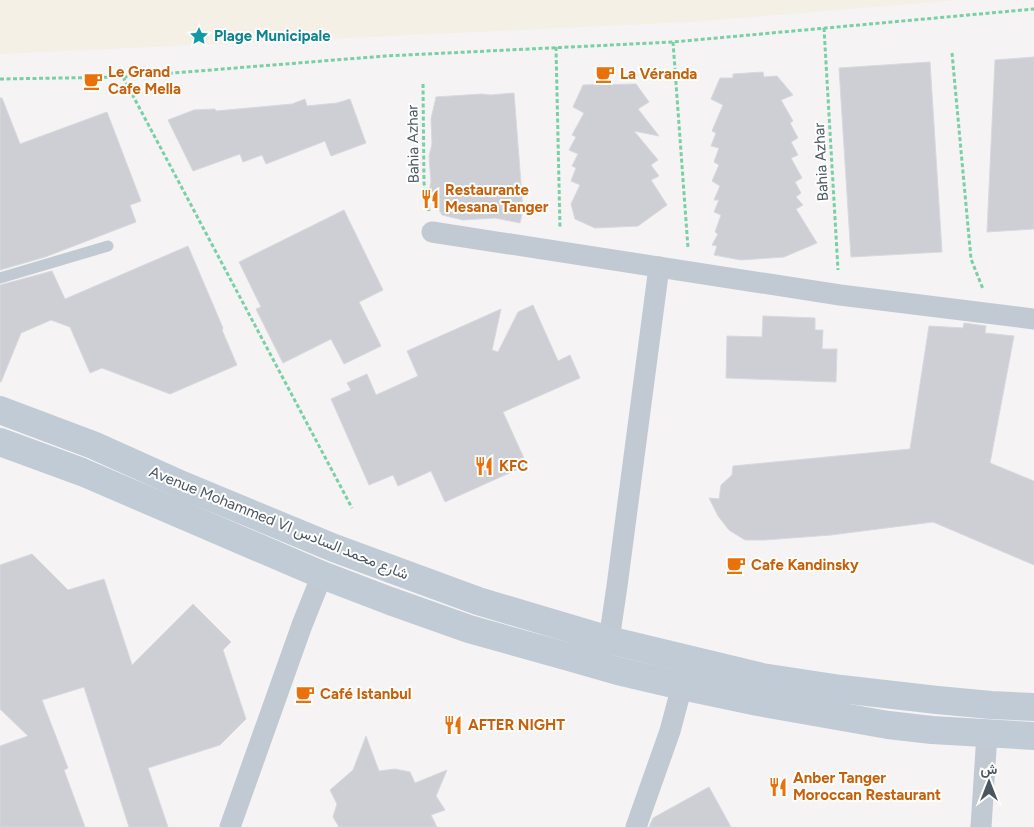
<svg xmlns="http://www.w3.org/2000/svg" width="1034" height="827" viewBox="0 0 1034 827" font-family="Figtree,Vazirmatn,sans-serif">
<style>
.sand{fill:#f5f0e5}
.building{fill:#cdcfd5;stroke:#d7d9de}
.lines{fill:none;stroke-linecap:round;stroke-linejoin:round}
.path{stroke:#7ad0a6;stroke-width:3;stroke-dasharray:4 2.5;stroke-linecap:butt}
.service{stroke:#c1cad2;stroke-width:11}
.minor{stroke:#c1cad2;stroke-width:21}
.secondary{stroke:#c1cbd6;stroke-width:28}
.labels{text-anchor:middle;stroke-width:4;stroke-linejoin:round;paint-order:stroke}
.culture-label{font-size:15px;font-weight:bold;fill:#0d838f;stroke:#fff;text-anchor:start}
.food-label{font-size:15px;font-weight:bold;fill:#c56008;stroke:#fff;text-anchor:start}
.street-label{font-size:15px;fill:#4a5661;stroke:#fff}
</style>
<rect width="100%" height="100%" fill="#f5f3f3"/>
<!-- sand -->
<polygon class="sand" points="0,0 959,0 691,22 0,54"/>
<!-- building -->
<g class="building">
<polygon points="1034,57 1034,229 987,232 995,60"/>
<polygon points="930,62 942,252 851,257 839,68"/>
<polygon points="763,72 764,77 777,76 793,95 781,100 793,121 790,123 798,138 791,142 798,155 791,158 802,178 795,182 801,193 796,197 803,205 796,209 817,243 784,257 741,260 714,255 717,246 712,245 718,234 715,232 721,215 714,212 719,200 714,200 720,186 712,181 719,165 714,162 719,148 711,146 716,133 712,131 723,105 711,99 720,78 733,78 733,74"/>
<polygon points="636,84 649,102 638,109 659,136 634,131 658,160 651,165 659,176 651,180 667,205 638,226 595,228 575,219 571,204 580,185 571,181 576,168 572,166 578,154 569,150 576,137 572,135 584,113 573,107 583,85"/>
<polygon points="514,93 523,210 520,223 495,218 463,220 442,215 429,191 431,182 429,156 432,144 431,119 436,97 482,94 490,95"/>
<polygon points="0,98 2,98 20,144 107,112 141,201 130,205 136,222 45,257 0,270"/>
<polygon points="305,99 307,106 337,103 350,99 366,143 331,156 325,141 266,164 262,155 243,162 240,154 193,171 168,120 194,110 215,109 216,111 292,104"/>
<polygon points="344,210 383,290 359,302 381,346 344,364 331,339 283,363 256,309 261,307 239,262"/>
<polygon points="188,246 223,328 222,330 237,365 170,394 102,368 90,373 70,327 51,320 21,333 1,382 0,382 0,285 52,271 65,299"/>
<polygon points="533,305 558,361 570,355 580,378 503,412 527,465 445,502 431,471 398,486 393,475 369,485 331,399 351,390 347,383 367,374 376,395 418,376 407,351 501,309 492,350 498,352 518,312"/>
<polygon points="763,316 815,318 815,330 823,330 822,349 837,349 836,382 726,378 727,336 762,337"/>
<polygon points="964,323 986,326 985,333 1014,336 990,463 1034,481 1034,565 933,522 831,535 764,540 745,540 729,530 718,516 709,498 719,499 721,485 732,475 733,466 910,449 929,326 963,328"/>
<polygon points="32,554 68,590 104,579 132,665 193,604 231,642 223,650 246,719 220,745 148,768 168,827 129,827 84,687 42,700 68,768 64,770 85,827 0,827 0,746 28,736 0,709 0,565"/>
<polygon points="366,736 379,771 395,769 410,772 415,783 447,770 436,796 445,810 431,815 437,827 339,827 333,817 337,804 330,790 353,770"/>
<polygon points="709,787 731,827 649,827 653,818"/>
</g>
<g class="lines">
<!-- path -->
<g class="path">
<polyline points="824,28 838,270"/>
<polyline points="673,42 688,248"/>
<polyline points="556,47 560,229"/>
<polyline points="952,53 971,259 983,289"/>
<polyline points="123,77 352,508"/>
<polyline points="0,79 123,77 385,56 673,42 1034,9"/>
<polyline points="423,84 424,183 429,211"/>
</g>
<!-- service -->
<polyline class="service" points="0,278 108,246"/>
<!-- minor -->
<g class="minor">
<polyline points="432,232 840,295 1034,319"/>
<polyline points="609,640 617,586 659,267"/>
<polyline points="230,827 302,625 322,575"/>
<polyline points="636,827 670,731 682,686"/>
<polyline points="981,827 987,734"/>
</g>
<!-- secondary -->
<g class="secondary">
<polyline points="0,410 93,445 182,485 334,548 478,601 609,640 762,677 841,689 937,700 991,705 1034,707"/>
<polyline points="0,442 82,472 322,575 390,601 469,629 569,657 618,671 682,686 758,702 888,725 932,730 1034,736"/>
</g>
</g>
<!-- icons -->
<defs>
<g id="sight-bare" transform="scale(1.5)"><path d="M0-6L1.8-2.2L6-1.7L2.9 1.2L3.7 5.4L0 3.3L-3.7 5.4L-2.9 1.2L-6-1.7L-1.8-2.2Z" fill="#0f9aa8" stroke="#fff" stroke-width="2.5" paint-order="stroke"/></g>
<g id="cafe-bare" transform="scale(1.5)"><path d="M-5.5-4.5H6V0H3Q3 3.5 0 3.5H-2.5Q-5.5 3.5-5.5 0ZM3-3.2v2h1.7v-2ZM-6 4.5H4V6H-6Z" fill="#e8710a" stroke="#fff" stroke-width="2.5" paint-order="stroke"/></g>
<g id="restaurant-bare" transform="scale(1.5)"><path d="M-5-6h1v4h1v-4h1v4h1v-4h1v5L-1.5 .5V6h-2V.5L-5-1ZM5-6V6H3V1.5H1.5Q1.5-4 5-6Z" fill="#e8710a" stroke="#fff" stroke-width="2.5" paint-order="stroke"/></g>
</defs>
<g fill-rule="evenodd">
<use href="#sight-bare" x="199" y="36"/>
<use href="#cafe-bare" x="605" y="74"/>
<use href="#cafe-bare" x="93" y="81"/>
<use href="#restaurant-bare" x="430" y="199"/>
<use href="#restaurant-bare" x="484" y="466"/>
<use href="#cafe-bare" x="736" y="565"/>
<use href="#cafe-bare" x="305" y="694"/>
<use href="#restaurant-bare" x="453" y="725"/>
<use href="#restaurant-bare" x="778" y="787"/>
</g>
<g class="labels">
<!-- culture labels -->
<g class="culture-label">
<text x="214" y="41">Plage Municipale</text>
</g>
<!-- food labels -->
<g class="food-label">
<text x="108" y="77">Le Grand<tspan x="108" dy="17">Cafe Mella</tspan></text>
<text x="620" y="79">La Véranda</text>
<text x="445" y="195">Restaurante<tspan x="445" dy="17">Mesana Tanger</tspan></text>
<text x="499" y="471">KFC</text>
<text x="751" y="570">Cafe Kandinsky</text>
<text x="320" y="699">Café Istanbul</text>
<text x="468" y="730">AFTER NIGHT</text>
<text x="793" y="783">Anber Tanger<tspan x="793" dy="17">Moroccan Restaurant</tspan></text>
</g>
<!-- street labels -->
<g class="street-label">
<text transform="translate(413 144) rotate(-91)" y="5">Bahia Azhar</text>
<text transform="translate(821 162) rotate(-93)" y="5">Bahia Azhar</text>
<text transform="translate(279 523) rotate(22)" y="5">Avenue Mohammed VI شارع محمد السادس</text>
</g>
</g>
<!-- north arrow -->
<g transform="translate(989 782)" stroke="#ffffff" stroke-width="4" paint-order="stroke">
<path d="M0-4L9 19L0 12L-9 19Z" fill="#4a5661"/>
<text y="-8" font-size="14" font-weight="bold" text-anchor="middle" fill="#4a5661">ش</text>
</g>
</svg>
